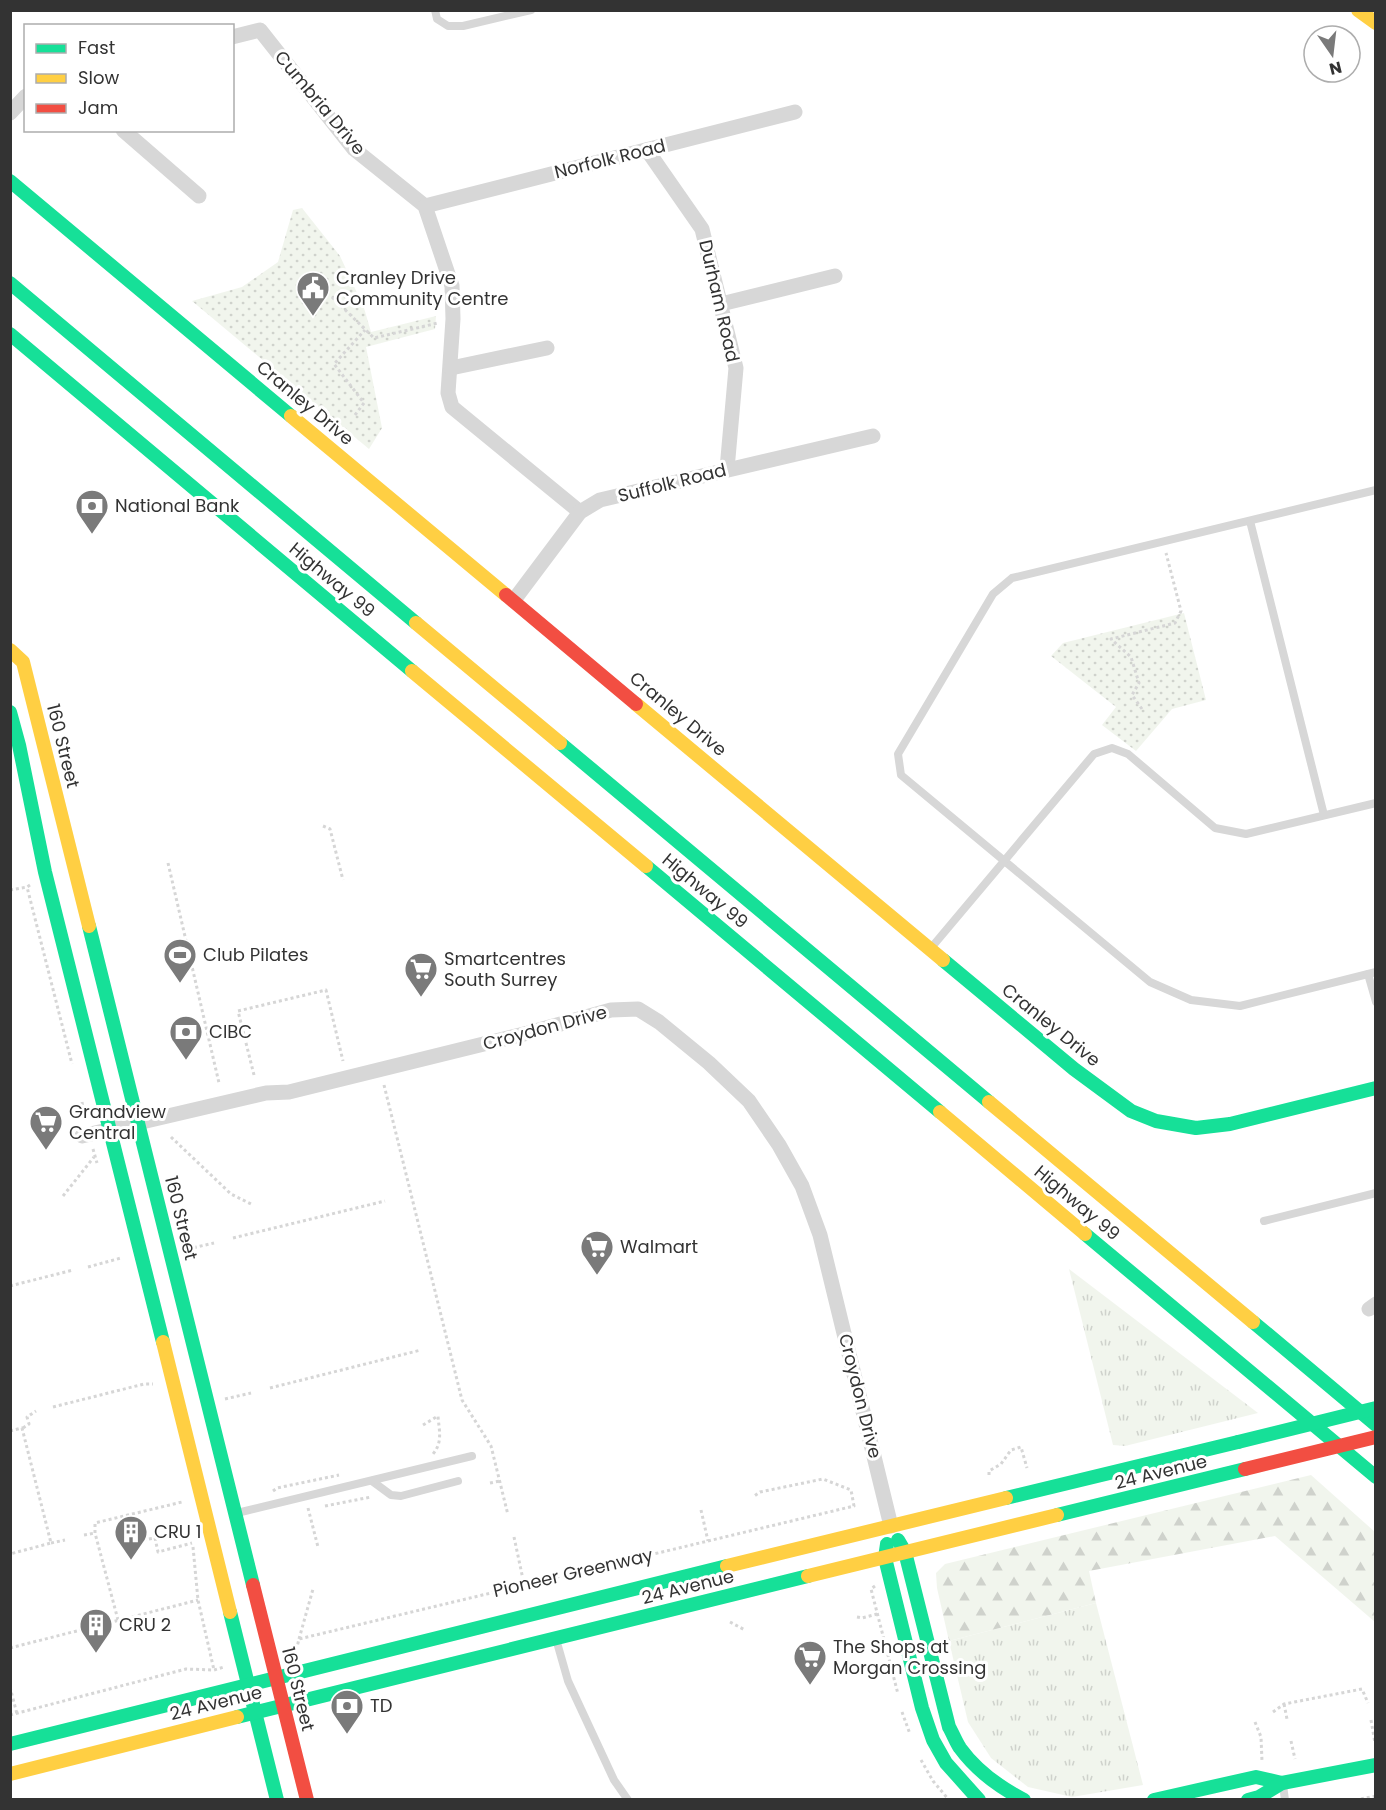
<svg xmlns="http://www.w3.org/2000/svg" width="1386" height="1810" viewBox="0 0 1386 1810" font-family="Poppins,sans-serif">
<style>
.grass{fill:url(#grass-tufts)}
.forest{fill:url(#forest-firs)}
.park{fill:url(#park-dots)}
.lines{fill:none;stroke-linecap:round;stroke-linejoin:round}
.path{stroke:#d6d6d6;stroke-width:3;stroke-dasharray:3 3;stroke-linecap:butt}
.lane{stroke:#d7d7d7;stroke-width:8}
.street{stroke:#d7d7d7;stroke-width:15}
.fast{stroke:#16e098;stroke-width:14}
.slow{stroke:#ffcf43;stroke-width:14}
.jam{stroke:#f24e42;stroke-width:14}
.fast-bridge{stroke:#16e098;stroke-width:14}
.jam-bridge{stroke:#f24e42;stroke-width:14}
.labels{text-anchor:middle;stroke-width:6;stroke-linejoin:round;paint-order:stroke}
.street-label{font-size:18px;fill:#333;stroke:#fff}
.poi-label{font-size:18px;fill:#333;stroke:#fff;text-anchor:start}
</style>
<defs>
<pattern id="grass-tufts" width="24" height="20" patternUnits="userSpaceOnUse" patternTransform="scale(1.5)"><rect width="24" height="20" fill="#f1f5ed"/><path d="M3 7l-1-3M5 7V3M7 7l1-3M15 17l-1-3M17 17v-4M19 17l1-3" fill="none" stroke="#cfd2cc"/></pattern>
<pattern id="forest-firs" width="22" height="20" patternUnits="userSpaceOnUse" patternTransform="scale(1.5)"><rect width="22" height="20" fill="#f1f5ed"/><path d="M5 1l3.5 6h-7zM16 11l3.5 6h-7z" fill="#cfd2cc"/></pattern>
<pattern id="park-dots" width="8" height="8" patternUnits="userSpaceOnUse" patternTransform="scale(1.5)"><rect width="8" height="8" fill="#f1f5ed"/><path d="M2 2h.1M6 6h.1" fill="none" stroke="#cfd2cc" stroke-width="1.8" stroke-linecap="round"/></pattern>
</defs>
<rect width="100%" height="100%" fill="#fff"/>
<!-- grass -->
<g class="grass">
<polygon points="1069,1269 1258,1413 1125,1446 1113,1445"/>
<polygon points="1096,1603 1143,1785 1072,1797 1028,1787 991,1758 968,1722 949,1641"/>
</g>
<!-- forest -->
<polygon class="forest" points="1311,1475 1375,1532 1375,1622 1275,1536 1089,1571 1096,1603 949,1641 937,1588 936,1573 945,1564"/>
<!-- park -->
<g class="park">
<polygon points="302,208 340,256 364,308 371,332 436,316 435,329 366,347 382,428 369,449 192,301 242,287 278,262 293,210"/>
<polygon points="1184,613 1206,700 1172,709 1136,751 1102,725 1116,707 1051,656 1063,643"/>
</g>
<g class="lines">
<!-- path -->
<g class="path">
<polyline points="332,297 374,338 438,323"/>
<polyline points="355,415 364,403 334,364 365,330"/>
<polyline points="1142,709 1132,695 1139,683 1131,657 1111,639 1175,623 1181,611 1166,553"/>
<polyline points="323,826 330,829 343,880"/>
<polyline points="168,863 219,1083"/>
<polyline points="30,885 27,887 72,1064"/>
<polyline points="10,890 27,887"/>
<polyline points="254,1075 238,1011 326,990 343,1061"/>
<polyline points="384,1085 462,1400 491,1446 508,1515"/>
<polyline points="82,1102 85,1119"/>
<polyline points="171,1137 231,1194 251,1204"/>
<polyline points="93,1149 97,1163"/>
<polyline points="63,1196 94,1157"/>
<polyline points="233,1238 385,1201"/>
<polyline points="188,1249 214,1243"/>
<polyline points="88,1267 121,1258"/>
<polyline points="10,1286 73,1270"/>
<polyline points="270,1388 421,1350"/>
<polyline points="225,1399 251,1393"/>
<polyline points="53,1407 144,1384 153,1384"/>
<path d="M423 1425 438 1416C439 1430 443 1442 433 1454"/>
<polyline points="23,1428 29,1424 27,1417 36,1411"/>
<polyline points="10,1431 22,1428 51,1543 10,1554"/>
<polyline points="989,1475 989,1471 1001,1464 1011,1450 1021,1447 1027,1468"/>
<polyline points="490,1483 500,1481"/>
<polyline points="273,1491 277,1488 339,1475"/>
<polyline points="325,1506 371,1497"/>
<polyline points="308,1508 318,1547"/>
<polyline points="701,1510 708,1541"/>
<polyline points="84,1535 95,1533"/>
<polyline points="514,1537 524,1584"/>
<polyline points="143,1540 155,1538 158,1552 192,1543"/>
<polyline points="51,1543 65,1540"/>
<polyline points="193,1547 198,1600 214,1670"/>
<polyline points="875,1586 871,1589 898,1694"/>
<polyline points="857,1617 862,1618 877,1614"/>
<polyline points="118,1620 95,1533 95,1523 182,1502"/>
<polyline points="730,1622 745,1630"/>
<polyline points="299,1639 313,1589"/>
<polyline points="10,1648 198,1600"/>
<polyline points="288,1649 297,1647 299,1639 854,1506 851,1490 823,1479 760,1492 753,1497"/>
<polyline points="10,1687 17,1714"/>
<polyline points="1284,1704 1287,1719"/>
<polyline points="902,1712 910,1734"/>
<polyline points="1273,1712 1284,1704 1362,1689 1368,1703"/>
<polyline points="10,1715 186,1669 214,1670 224,1667"/>
<polyline points="1371,1720 1375,1743"/>
<polyline points="1255,1722 1261,1737 1262,1761"/>
<polyline points="1291,1741 1295,1759"/>
<polyline points="921,1760 933,1781 949,1800"/>
<polyline points="1355,1800 1376,1796"/>
</g>
<!-- lane -->
<g class="lane">
<polyline points="435,10 437,19 448,26 463,26 531,10"/>
<polyline points="1376,490 1012,578 993,594 898,754 901,775 1150,982 1191,1000 1240,1006 1376,972"/>
<polyline points="1250,521 1324,815"/>
<polyline points="931,948 1094,754 1112,748 1128,754 1215,828 1246,834 1376,803"/>
<polyline points="1368,974 1376,1002"/>
<polyline points="1264,1221 1376,1193"/>
<polyline points="372,1481 391,1495 401,1496 458,1481"/>
<polyline points="237,1513 472,1456"/>
<polyline points="556,1639 568,1681 614,1780 628,1800"/>
<polyline points="1283,1785 1285,1800"/>
</g>
<!-- street -->
<g class="street">
<polyline points="232,37 260,30 354,149 425,206 452,286 453,319 448,393 452,407 580,512"/>
<polyline points="10,113 26,96"/>
<polyline points="123,130 199,196"/>
<polyline points="647,150 702,229 736,368 727,469"/>
<polyline points="425,206 795,112"/>
<polyline points="721,304 835,276"/>
<polyline points="451,368 547,348"/>
<polyline points="514,600 580,512 600,500 873,436"/>
<polyline points="82,1136 266,1093 289,1092 528,1033 611,1010 638,1009 659,1022 709,1063 749,1101 779,1145 802,1186 820,1235 891,1526"/>
<polyline points="1369,1309 1376,1304"/>
</g>
<!-- fast -->
<g class="fast">
<polyline points="10,181 291,416"/>
<polyline points="10,283 416,623"/>
<polyline points="10,334 412,671"/>
<polyline points="10,712 19,745 45,872 163,1342"/>
<polyline points="560,743 989,1102"/>
<polyline points="646,866 940,1112"/>
<polyline points="89,926 253,1585"/>
<polyline points="943,960 1074,1069 1131,1111 1156,1121 1196,1128 1230,1124 1376,1088"/>
<polyline points="1085,1234 1376,1477"/>
<polyline points="1253,1322 1376,1425"/>
<polyline points="1006,1498 1238,1442"/>
<polyline points="1057,1515 1245,1469"/>
<path d="M898 1540 905 1552 949 1727C953 1734 956 1742 960 1748 976 1770 1001 1788 1024 1800"/>
<polyline points="887,1544 885,1558 922,1708 933,1740 946,1763 979,1800"/>
<polyline points="230,1612 277,1800"/>
<polyline points="237,1717 808,1576"/>
<polyline points="10,1744 727,1566"/>
<polyline points="1154,1800 1256,1777 1282,1783"/>
<polyline points="1248,1800 1259,1797 1282,1783 1376,1765"/>
</g>
<!-- slow -->
<g class="slow">
<polyline points="1358,10 1376,23"/>
<polyline points="291,416 506,595"/>
<polyline points="416,623 560,743"/>
<polyline points="10,650 23,662 89,926"/>
<polyline points="412,671 646,866"/>
<polyline points="636,704 943,960"/>
<polyline points="989,1102 1253,1322"/>
<polyline points="940,1112 1085,1234"/>
<polyline points="163,1342 230,1612"/>
<polyline points="727,1566 1006,1498"/>
<polyline points="808,1576 1057,1515"/>
<polyline points="10,1774 237,1717"/>
</g>
<!-- jam -->
<g class="jam">
<polyline points="506,595 636,704"/>
<polyline points="253,1585 307,1800"/>
</g>
<!-- fast-bridge -->
<polyline class="fast-bridge" points="1238,1442 1376,1408"/>
<!-- jam-bridge -->
<polyline class="jam-bridge" points="1245,1469 1376,1437"/>
</g>
<!-- icons -->
<defs>
<g id="civic-pin" transform="scale(1.725)"><path d="M0 17L-7.5 6A9.5 9.5 0 1 1 7.5 6Z" fill="#7a7a7a" stroke="#fff"/><path d="M-.6-6.5H3V-4.5H.6V-3L4-1V1h2V6H-6V1h2V-1L-.6-3ZM-1.2 2.5V6h2.4V2.5Z" fill="#fff"/></g>
<g id="bank-pin" transform="scale(1.725)"><path d="M0 17L-7.5 6A9.5 9.5 0 1 1 7.5 6Z" fill="#7a7a7a" stroke="#fff"/><path d="M-6-4H6V4H-6ZM0-2.3a2.3 2.3 0 1 0 0 4.6a2.3 2.3 0 1 0 0-4.6Z" fill="#fff"/></g>
<g id="stadium-pin" transform="scale(1.725)"><path d="M0 17L-7.5 6A9.5 9.5 0 1 1 7.5 6Z" fill="#7a7a7a" stroke="#fff"/><path d="M0-5a6.5 5 0 1 0 0 10a6.5 5 0 1 0 0-10ZM-3.5-1.8h7v3.6h-7Z" fill="#fff"/></g>
<g id="supermarket-pin" transform="scale(1.725)"><path d="M0 17L-7.5 6A9.5 9.5 0 1 1 7.5 6Z" fill="#7a7a7a" stroke="#fff"/><path d="M-6-5.5h2.5l.6 2H6L4.5 2H-2.5L-4.4-4H-6ZM-1.5 3.2a1.3 1.3 0 1 0 .1 0ZM3 3.2a1.3 1.3 0 1 0 .1 0Z" fill="#fff"/></g>
<g id="building-pin" transform="scale(1.725)"><path d="M0 17L-7.5 6A9.5 9.5 0 1 1 7.5 6Z" fill="#7a7a7a" stroke="#fff"/><path d="M-4-6H4V6H1V3H-1V6H-4ZM-2.5-4.3h1.7v1.8h-1.7ZM.8-4.3h1.7v1.8H.8ZM-2.5-1h1.7V.8h-1.7ZM.8-1h1.7V.8H.8Z" fill="#fff"/></g>
</defs>
<g fill-rule="evenodd">
<use href="#civic-pin" x="313" y="288"/>
<use href="#bank-pin" x="92" y="506"/>
<use href="#stadium-pin" x="180" y="955"/>
<use href="#supermarket-pin" x="421" y="969"/>
<use href="#bank-pin" x="186" y="1032"/>
<use href="#supermarket-pin" x="46" y="1122"/>
<use href="#supermarket-pin" x="597" y="1247"/>
<use href="#building-pin" x="131" y="1532"/>
<use href="#building-pin" x="96" y="1625"/>
<use href="#supermarket-pin" x="810" y="1657"/>
<use href="#bank-pin" x="347" y="1706"/>
</g>
<g class="labels">
<!-- street labels -->
<g class="street-label">
<text transform="translate(320 103) rotate(50)" y="6">Cumbria Drive</text>
<text transform="translate(610 159) rotate(-14)" y="6">Norfolk Road</text>
<text transform="translate(719 301) rotate(77)" y="6">Durham Road</text>
<text transform="translate(305 403) rotate(40)" y="6">Cranley Drive</text>
<text transform="translate(672 483) rotate(-14)" y="6">Suffolk Road</text>
<text transform="translate(332 580) rotate(40)" y="6">Highway 99</text>
<text transform="translate(678 714) rotate(40)" y="6">Cranley Drive</text>
<text transform="translate(63 746) rotate(76)" y="6">160 Street</text>
<text transform="translate(705 891) rotate(40)" y="6">Highway 99</text>
<text transform="translate(1051 1025) rotate(39)" y="6">Cranley Drive</text>
<text transform="translate(545 1028) rotate(-15)" y="6">Croydon Drive</text>
<text transform="translate(1077 1203) rotate(40)" y="6">Highway 99</text>
<text transform="translate(181 1218) rotate(76)" y="6">160 Street</text>
<text transform="translate(860 1396) rotate(76)" y="6">Croydon Drive</text>
<text transform="translate(1161 1472) rotate(-14)" y="6">24 Avenue</text>
<text transform="translate(573 1573) rotate(-13)" y="6">Pioneer Greenway</text>
<text transform="translate(688 1587) rotate(-14)" y="6">24 Avenue</text>
<text transform="translate(298 1689) rotate(76)" y="6">160 Street</text>
<text transform="translate(216 1703) rotate(-14)" y="6">24 Avenue</text>
</g>
<!-- poi labels -->
<g class="poi-label">
<text x="336" y="284">Cranley Drive<tspan x="336" dy="21">Community Centre</tspan></text>
<text x="115" y="512">National Bank</text>
<text x="203" y="961">Club Pilates</text>
<text x="444" y="965">Smartcentres<tspan x="444" dy="21">South Surrey</tspan></text>
<text x="209" y="1038">CIBC</text>
<text x="69" y="1118">Grandview<tspan x="69" dy="21">Central</tspan></text>
<text x="620" y="1253">Walmart</text>
<text x="154" y="1538">CRU 1</text>
<text x="119" y="1631">CRU 2</text>
<text x="833" y="1653">The Shops at<tspan x="833" dy="21">Morgan Crossing</tspan></text>
<text x="370" y="1712">TD</text>
</g>
</g>
<!-- border -->
<rect width="1386" height="1810" fill="none" stroke="#333333" stroke-width="24"/>
<!-- legend -->
<rect x="24" y="24" width="210" height="108" fill="#ffffff" stroke="#adadad" stroke-width="1.5"/>
<rect x="36" y="44" width="30" height="9" fill="#16e098" stroke="#adadad" stroke-width="1.5"/>
<text x="78" y="54" font-size="18" fill="#333333">Fast</text>
<rect x="36" y="74" width="30" height="9" fill="#ffcf43" stroke="#adadad" stroke-width="1.5"/>
<text x="78" y="84" font-size="18" fill="#333333">Slow</text>
<rect x="36" y="104" width="30" height="9" fill="#f24e42" stroke="#adadad" stroke-width="1.5"/>
<text x="78" y="114" font-size="18" fill="#333333">Jam</text>
<!-- north arrow -->
<g transform="translate(1332 54) rotate(166)"><circle r="28" fill="#ffffff" stroke="#adadad" stroke-width="1.5"/>
<path d="M0-4.5L10 22L0 15L-10 22Z" fill="#7a7a7a"/>
<text y="-9" font-size="16" font-weight="bold" text-anchor="middle" fill="#333333">N</text>
</g>
</svg>
